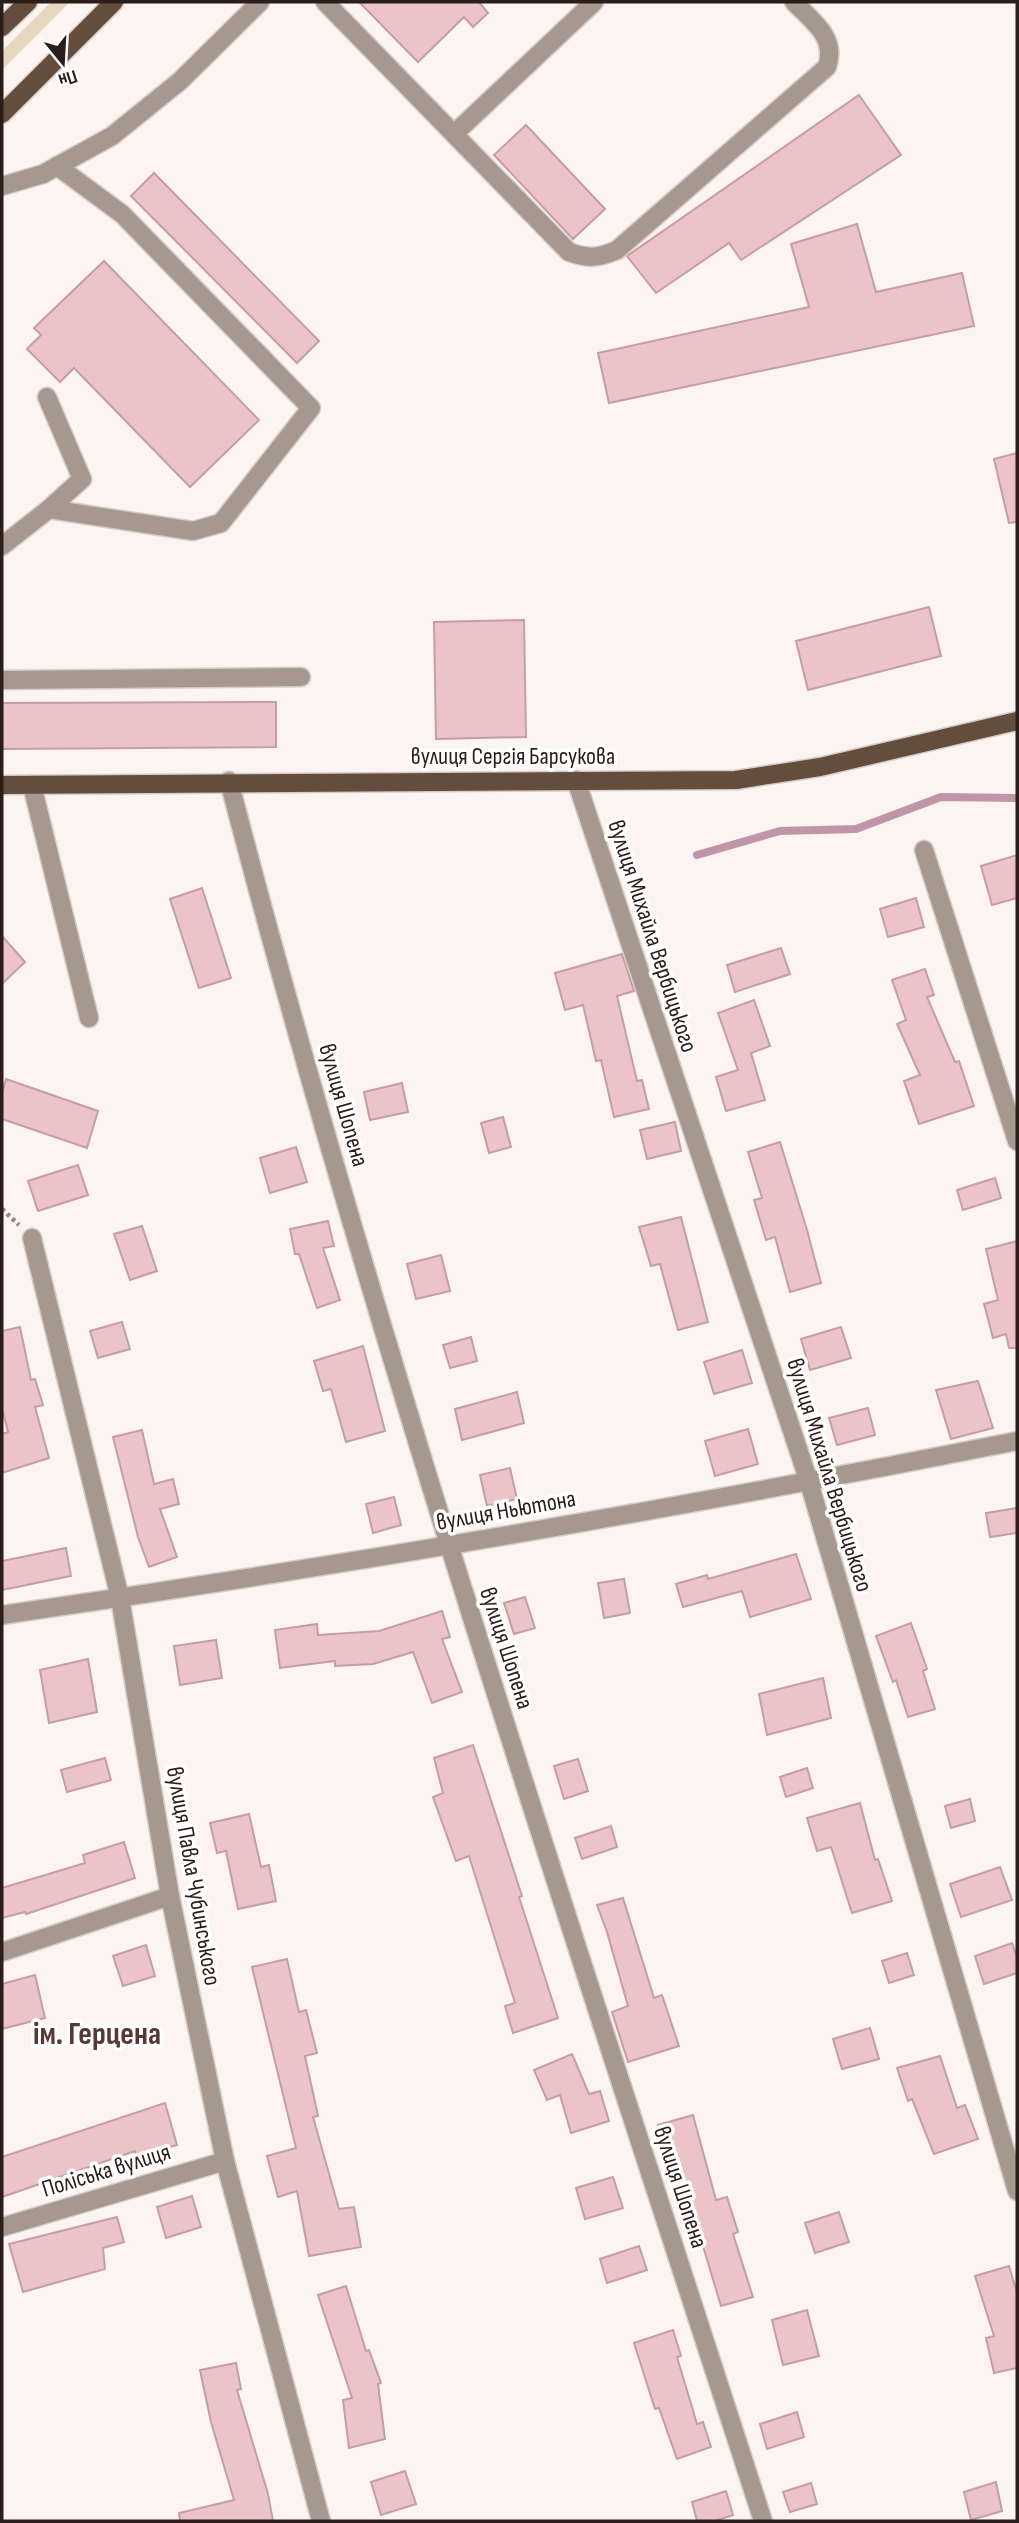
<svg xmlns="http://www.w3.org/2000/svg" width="1019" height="2523" viewBox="0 0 1019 2523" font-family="'Sofia Sans Condensed',sans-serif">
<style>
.green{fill:#e7d7bf}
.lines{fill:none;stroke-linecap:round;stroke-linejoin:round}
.stream{stroke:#bf95a8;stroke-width:8}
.building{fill:#ecc3c7;stroke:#c69ea2;stroke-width:2}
.minor-casing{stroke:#d6cdca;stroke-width:21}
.major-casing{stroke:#d6cdca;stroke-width:21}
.path{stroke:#928784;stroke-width:4.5;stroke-dasharray:3.5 3.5;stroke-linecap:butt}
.minor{stroke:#a6988f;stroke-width:18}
.major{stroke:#644d3d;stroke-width:18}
.labels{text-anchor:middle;stroke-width:7;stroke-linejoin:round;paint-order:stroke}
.street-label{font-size:24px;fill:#2b1d19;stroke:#fff}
.district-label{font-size:32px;font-weight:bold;fill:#583931;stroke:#fff}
</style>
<rect width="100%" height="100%" fill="#fcf4f1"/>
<!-- green -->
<polygon class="green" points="51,2 70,2 2,70 2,51"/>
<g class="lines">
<!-- stream -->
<polyline class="stream" points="697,855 780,831 856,829 941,797 1017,798"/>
</g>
<!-- building -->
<g class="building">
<polygon points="359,2 479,2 488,13 473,27 464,17 418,62"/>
<polygon points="859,95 901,155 741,260 729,243 656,293 627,256"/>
<polygon points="526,125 605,209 573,239 494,155"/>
<polygon points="154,173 319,341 297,363 131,196"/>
<polygon points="857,224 876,292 962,273 974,326 609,403 598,353 809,307 791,244"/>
<polygon points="104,261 259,420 190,487 74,368 60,382 27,349 41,335 34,328"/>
<polygon points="1017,453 1017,522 1009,523 994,459"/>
<polygon points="929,607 941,656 808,690 796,641"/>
<polygon points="524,620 526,737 436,739 434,622"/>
<polygon points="276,702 276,747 2,749 2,703"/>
<polygon points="1017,855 1017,898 992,905 981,866"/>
<polygon points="202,888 231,978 199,988 170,899"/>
<polygon points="916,898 924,927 888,937 880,909"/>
<polygon points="2,936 25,962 2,984"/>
<polygon points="781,948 790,974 735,992 727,965"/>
<polygon points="622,954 634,991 617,996 637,1081 642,1080 649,1109 614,1117 601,1060 596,1061 583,1005 565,1010 555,973"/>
<polygon points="925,969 934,995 927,997 955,1062 959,1061 974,1106 919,1124 904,1081 920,1075 897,1024 906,1020 892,980"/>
<polygon points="754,1000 770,1046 751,1053 765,1100 726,1111 716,1077 738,1070 718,1013"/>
<polygon points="6,1079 98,1111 87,1148 2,1119 2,1094"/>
<polygon points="402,1083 408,1112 370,1120 364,1092"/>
<polygon points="503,1117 511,1147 489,1153 481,1123"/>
<polygon points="675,1122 681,1151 647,1159 640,1130"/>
<polygon points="780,1142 807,1230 821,1283 790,1292 775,1237 766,1240 754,1200 762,1198 748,1152"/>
<polygon points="296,1147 307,1182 270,1193 260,1158"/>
<polygon points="78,1165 88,1195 38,1211 28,1181"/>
<polygon points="995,1178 1001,1198 963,1210 957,1190"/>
<polygon points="681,1217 708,1322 678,1330 660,1264 651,1266 639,1227"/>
<polygon points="328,1221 334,1246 323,1248 340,1300 317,1308 299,1254 295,1254 290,1229"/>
<polygon points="142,1226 157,1271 130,1280 114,1234"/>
<polygon points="1017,1241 1017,1348 1009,1348 1006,1334 993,1338 984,1304 998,1300 986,1249"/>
<polygon points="441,1255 450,1291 416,1299 407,1264"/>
<polygon points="122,1322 130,1349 98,1358 90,1331"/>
<polygon points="20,1327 31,1380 35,1379 43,1405 35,1407 49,1458 2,1473 2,1434 8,1432 2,1408 2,1331"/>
<polygon points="841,1327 851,1358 810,1370 801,1339"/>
<polygon points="471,1337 477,1361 450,1368 443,1345"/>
<polygon points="363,1346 385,1431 346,1442 331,1389 323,1391 314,1361"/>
<polygon points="742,1350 752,1383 714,1394 704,1362"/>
<polygon points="978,1381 993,1428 951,1439 936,1390"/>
<polygon points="517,1392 524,1423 462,1440 455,1409"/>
<polygon points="868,1408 875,1435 837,1445 829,1418"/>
<polygon points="748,1429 758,1464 715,1476 705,1441"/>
<polygon points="142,1430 154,1484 173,1479 179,1504 160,1509 177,1557 149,1567 138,1537 113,1437"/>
<polygon points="510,1468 517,1499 487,1506 480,1475"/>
<polygon points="394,1497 401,1525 373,1533 366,1504"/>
<polygon points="1017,1508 1017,1533 990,1537 986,1513"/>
<polygon points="66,1548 71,1576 2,1590 2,1561"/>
<polygon points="796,1554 811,1599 750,1617 742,1591 683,1607 676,1584 707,1575 708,1579"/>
<polygon points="624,1579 630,1613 604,1618 598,1583"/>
<polygon points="525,1597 535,1628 514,1634 504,1603"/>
<polygon points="442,1611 450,1637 442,1639 462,1692 432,1703 413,1652 373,1664 335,1666 335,1661 280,1668 275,1630 317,1624 318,1635 379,1631"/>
<polygon points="911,1623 927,1669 923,1671 935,1709 908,1717 896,1680 893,1682 876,1636"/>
<polygon points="216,1640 222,1678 180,1685 174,1646"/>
<polygon points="88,1659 97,1712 49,1723 40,1670"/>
<polygon points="823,1678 831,1718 767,1735 759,1694"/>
<polygon points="473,1745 522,1896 519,1897 558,2018 513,2033 505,2006 515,2003 469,1856 456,1861 433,1797 443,1793 434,1758"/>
<polygon points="105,1758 111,1780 67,1792 61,1770"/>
<polygon points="578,1759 588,1791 564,1799 554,1766"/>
<polygon points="807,1768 813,1788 786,1797 780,1777"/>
<polygon points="970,1799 975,1821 951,1828 945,1806"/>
<polygon points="860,1803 875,1860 878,1859 892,1901 852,1913 831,1847 817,1851 807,1818"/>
<polygon points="249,1814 261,1867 269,1865 276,1901 238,1909 226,1851 217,1853 210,1823"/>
<polygon points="611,1826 617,1847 582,1859 575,1838"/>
<polygon points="124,1842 135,1878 26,1914 25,1912 2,1918 2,1888 85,1863 83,1855"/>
<polygon points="1000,1867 1012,1900 961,1917 950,1884"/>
<polygon points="623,1898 654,1998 662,1995 679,2046 628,2062 612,2012 628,2006 607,1932 597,1905"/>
<polygon points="1012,1943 1017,1957 1017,1973 984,1984 975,1956"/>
<polygon points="146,1945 155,1976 123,1986 113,1956"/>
<polygon points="907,1953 914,1975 889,1983 882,1961"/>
<polygon points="287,1959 299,2012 306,2010 317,2053 305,2056 318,2116 313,2117 339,2209 354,2207 361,2247 309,2256 297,2191 278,2197 267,2156 296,2148 252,1967"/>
<polygon points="35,1975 45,2018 2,2029 2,1984"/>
<polygon points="870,2028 879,2059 842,2069 833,2039"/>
<polygon points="572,2054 589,2094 600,2091 609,2121 571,2133 560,2095 547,2100 534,2070"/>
<polygon points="940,2056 957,2108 965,2105 978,2139 934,2154 912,2099 908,2101 897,2068"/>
<polygon points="165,2103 177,2145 136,2157 135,2151 2,2197 2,2157"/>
<polygon points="693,2115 716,2200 727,2197 738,2232 733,2234 753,2297 721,2306 702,2243 699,2244 682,2191 677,2193 658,2125"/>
<polygon points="613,2177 623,2208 585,2219 576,2188"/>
<polygon points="192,2196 201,2227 166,2238 157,2207"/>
<polygon points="839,2212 849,2242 815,2253 805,2223"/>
<polygon points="117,2217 124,2242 103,2248 105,2269 23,2292 9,2244"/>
<polygon points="639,2246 647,2270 607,2283 600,2259"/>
<polygon points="1009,2266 1017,2293 1017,2368 994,2373 986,2338 994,2336 975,2276"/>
<polygon points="346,2286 366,2351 369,2350 381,2383 378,2384 385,2439 349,2448 343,2400 352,2398 318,2295"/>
<polygon points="807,2310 819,2356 783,2365 772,2320"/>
<polygon points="673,2330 681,2356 677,2357 697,2424 703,2422 711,2447 677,2459 659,2408 655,2409 634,2343"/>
<polygon points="236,2363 241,2389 237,2390 268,2494 273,2521 180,2521 179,2513 234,2500 211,2422 200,2370"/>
<polygon points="797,2412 804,2437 767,2449 760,2424"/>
<polygon points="405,2471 416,2504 381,2515 371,2482"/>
<polygon points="996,2482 1002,2511 971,2520 964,2492"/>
<polygon points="811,2483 817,2504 790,2512 783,2492"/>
<polygon points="726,2491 733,2515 715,2521 697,2521 692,2502"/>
</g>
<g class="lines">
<!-- minor casing -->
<g class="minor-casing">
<g id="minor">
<path d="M325 2 569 252C588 259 599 258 617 250L827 67C837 37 813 22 794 2"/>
<polyline points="454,134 594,2"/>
<polyline points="2,186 43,174 112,136 180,81 260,2"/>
<polyline points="49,509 193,531 221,523 311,408 122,214 57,166"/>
<polyline points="2,546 49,509 82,479 47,397"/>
<polyline points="2,680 301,677"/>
<polyline points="576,780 809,1482 1017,2191"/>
<path d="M229 781C382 1369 577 1944 763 2521"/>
<polyline points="32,785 89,1018"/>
<polyline points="924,850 1017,1141"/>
<polyline points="32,1238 120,1598 170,1896 225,2161 321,2521"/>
<path d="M2 1615C342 1566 680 1508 1017 1441"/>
<polyline points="2,1952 170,1896"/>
<polyline points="2,2227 225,2161"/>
</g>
</g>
<!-- major casing -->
<g class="major-casing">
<g id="major">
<polyline points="2,27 28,2"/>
<polyline points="2,114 114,2"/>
<polyline points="2,785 736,780 820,767 1017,721"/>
</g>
</g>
<!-- path -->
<polyline class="path" points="2,1209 19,1225"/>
<!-- minor -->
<use href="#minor" class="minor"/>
<!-- major -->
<use href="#major" class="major"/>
</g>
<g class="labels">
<!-- street labels -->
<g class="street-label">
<text x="513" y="764">вулиця Сергія Барсукова</text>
<text transform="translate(653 936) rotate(72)" y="8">вулиця Михайла Вербицького</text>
<text transform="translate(344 1105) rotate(74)" y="8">вулиця Шопена</text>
<text transform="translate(830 1475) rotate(73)" y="8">вулиця Михайла Вербицького</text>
<text transform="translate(506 1510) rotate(-10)" y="8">вулиця Ньютона</text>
<text transform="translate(507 1648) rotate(72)" y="8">вулиця Шопена</text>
<text transform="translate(194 1876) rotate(80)" y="8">вулиця Павла Чубинського</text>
<text transform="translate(106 2170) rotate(-17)" y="8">Поліська вулиця</text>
<text transform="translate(681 2187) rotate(72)" y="8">вулиця Шопена</text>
</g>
<!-- district labels -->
<g class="district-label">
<text x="97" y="2044">ім. Герцена</text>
</g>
</g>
<!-- border -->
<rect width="1019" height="2523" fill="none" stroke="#2b1d19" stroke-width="7"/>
<!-- north arrow -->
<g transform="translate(63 63) rotate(162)" stroke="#ffffff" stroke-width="5" paint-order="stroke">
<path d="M0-5L12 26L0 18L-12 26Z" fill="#2b1d19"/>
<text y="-10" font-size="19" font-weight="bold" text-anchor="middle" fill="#2b1d19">Пн</text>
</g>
</svg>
